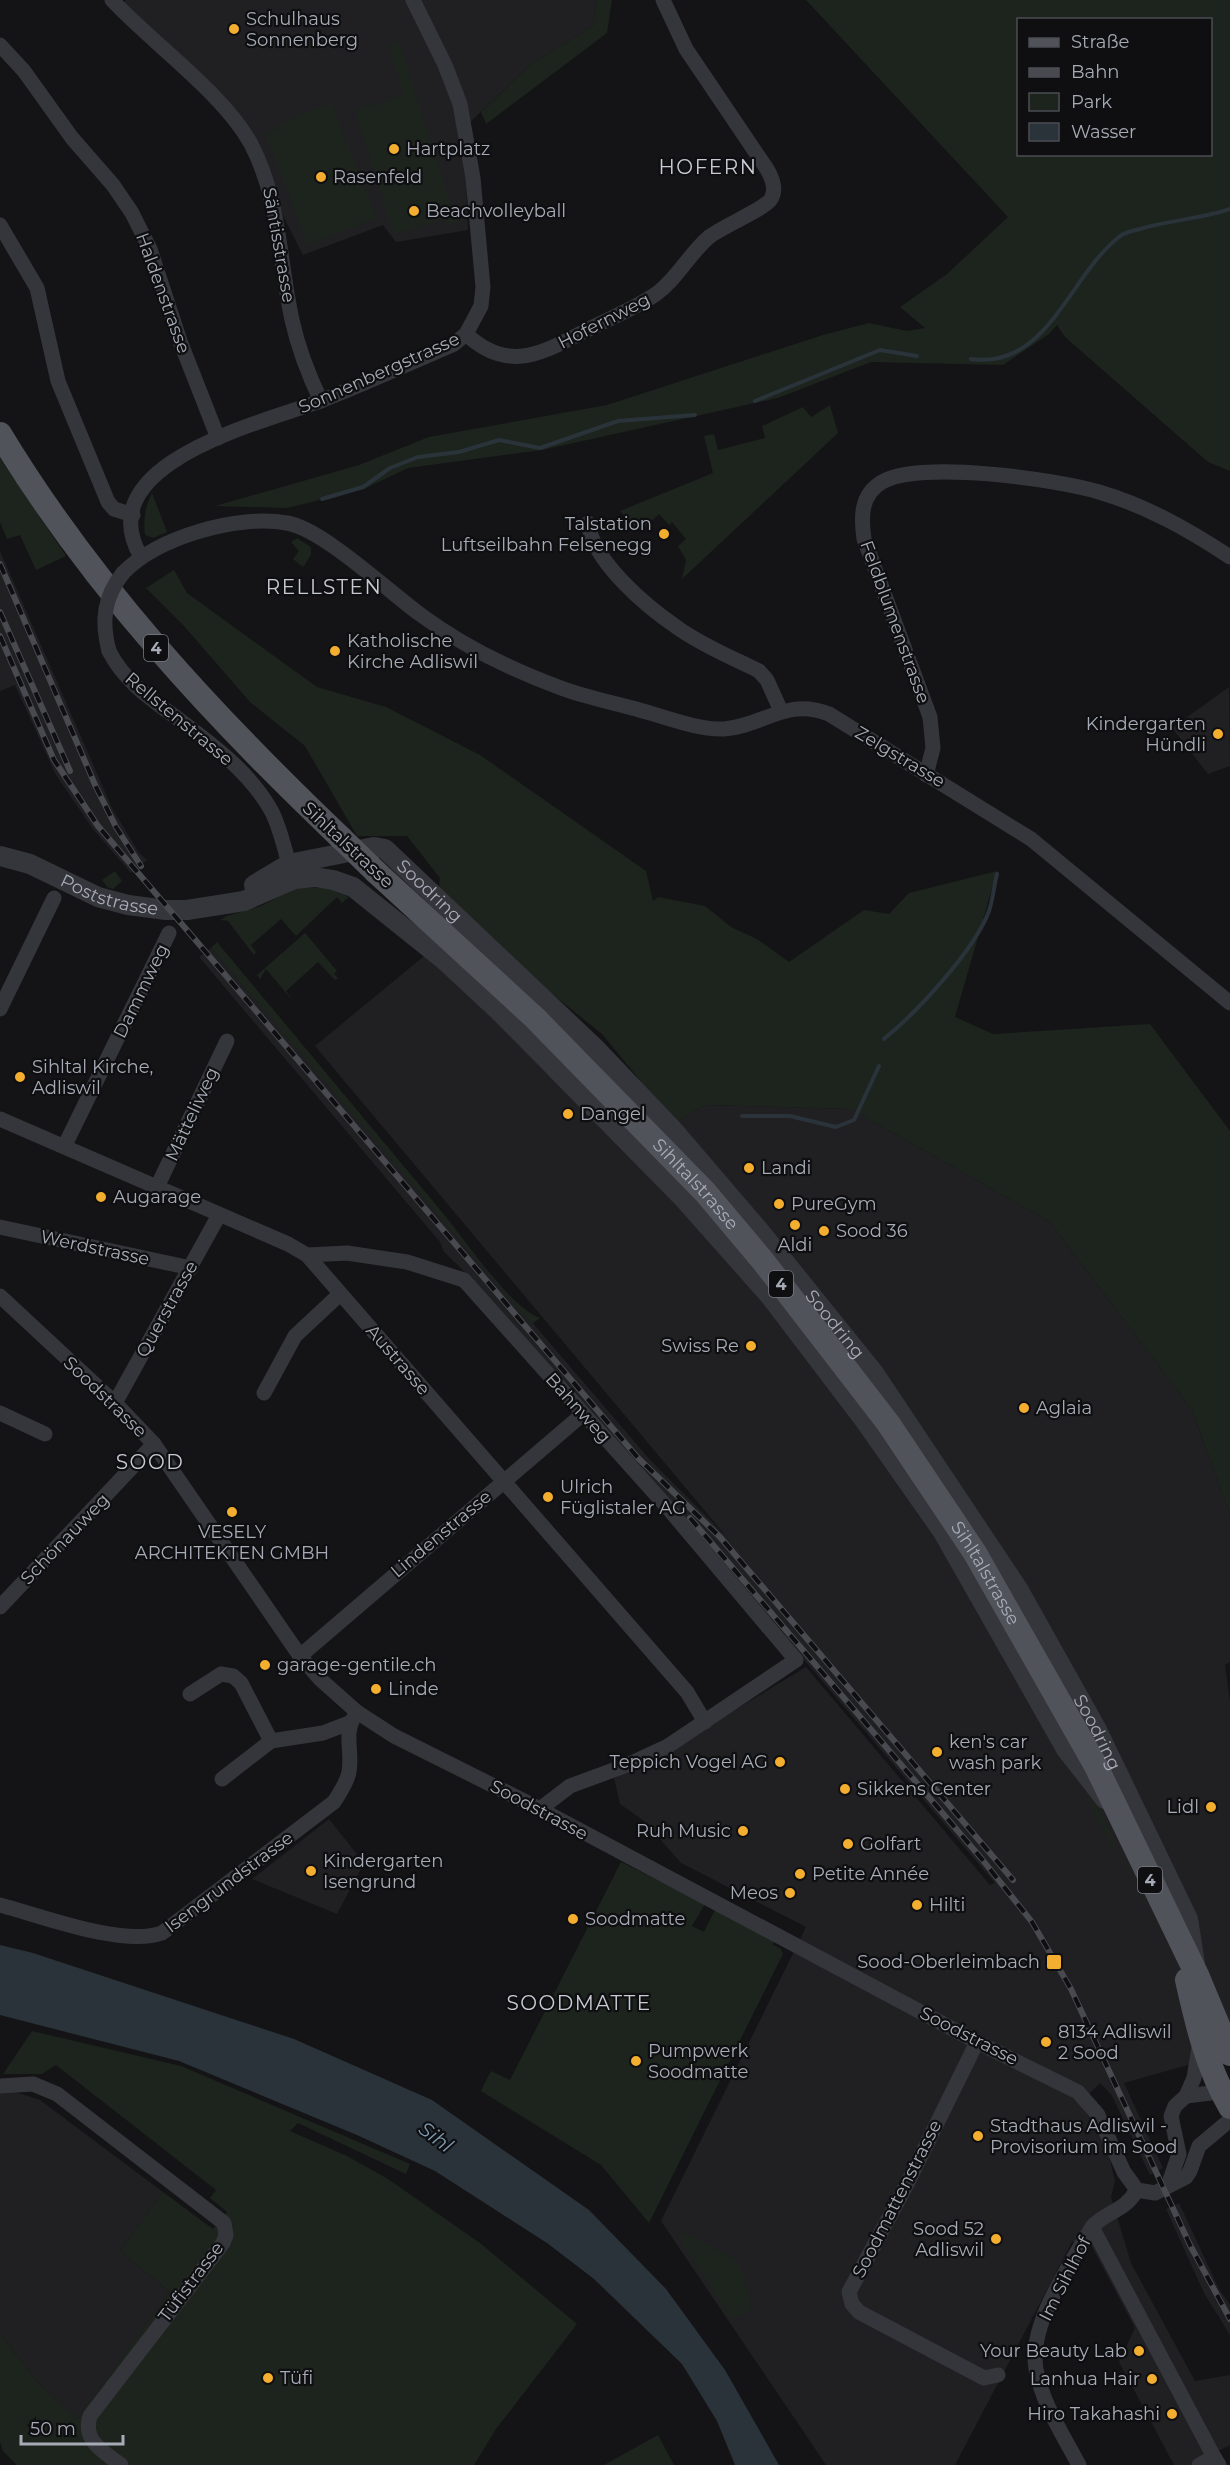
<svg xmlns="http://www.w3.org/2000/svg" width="1230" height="2465" viewBox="0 0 1230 2465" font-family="Montserrat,sans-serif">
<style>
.built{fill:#202023}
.green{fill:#1c241d;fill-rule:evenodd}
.water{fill:#2a333a}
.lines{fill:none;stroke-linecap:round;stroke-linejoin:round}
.stream{stroke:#2a333a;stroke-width:4}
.minor{stroke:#35363b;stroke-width:15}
.tertiary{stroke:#35363b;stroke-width:20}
.primary{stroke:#51535a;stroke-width:24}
.rail-casing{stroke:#484a50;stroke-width:6}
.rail{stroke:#0f0f11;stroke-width:4;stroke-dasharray:11;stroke-linecap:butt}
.minor-bridge{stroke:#35363b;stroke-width:15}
.primary-bridge{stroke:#51535a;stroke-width:24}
.poi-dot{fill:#f3ae2f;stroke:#0f0f11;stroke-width:2}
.labels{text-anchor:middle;stroke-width:4.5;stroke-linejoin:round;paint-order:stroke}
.shield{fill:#0f0f11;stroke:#797c84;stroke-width:1.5}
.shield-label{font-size:16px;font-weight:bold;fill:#a6abb6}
.poi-label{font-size:18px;fill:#a6abb6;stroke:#0f0f11;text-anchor:start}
.street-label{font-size:18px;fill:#a6abb6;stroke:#0f0f11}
.neighbourhood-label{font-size:20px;letter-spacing:1.5px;fill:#c7cad2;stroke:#0f0f11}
.water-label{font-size:20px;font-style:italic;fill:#7c9ab2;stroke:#0f0f11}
</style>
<rect width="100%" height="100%" fill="#141416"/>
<!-- built -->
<g class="built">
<polygon points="126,0 597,0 593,26 531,64 464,128 468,230 396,242 383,225 303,255 232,116 120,9"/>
<polygon points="0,551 112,808 139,853 147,860 131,873 93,829 56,775 15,685 0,691"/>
<polygon points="1229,687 1230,766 1208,774 1172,728"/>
<polygon points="211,948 651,1461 726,1536 315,1046 429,952 675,1123 705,1105 851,1109 1050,1222 1192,1410 1230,1514 1230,1662 1225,1665 1230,1702 1230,2053 1124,2083 1163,2168 1150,2175 1111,2094 1100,2083 1079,2104 1097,2127 1110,2160 1115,2181 1111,2197 1131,2263 1195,2381 1230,2375 1230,2445 1191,2465 1174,2465 1119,2362 1135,2328 1090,2243 1072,2242 955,2465 826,2465 661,2221 806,1927 681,1863 644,1821 620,1804 614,1778 715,1722 806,1667 990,1885 995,1883 704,1543 470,1277 444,1252 440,1242 199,957"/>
<polygon points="329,1819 364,1863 337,1914 252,1879"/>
<polygon points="0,2087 40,2100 163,2192 120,2251 170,2292 77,2420 38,2383 0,2334"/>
<polygon points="1179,2203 1219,2289 1230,2305 1230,2335 1204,2293 1166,2209"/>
</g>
<!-- green -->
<g class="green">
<polygon points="597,0 612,0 607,33 486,124 481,112 531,64 593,26"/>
<path d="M806 0H1230V471L1208 462 1065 337 1057 325 1049 334 1003 365 871 362 778 398 542 450 408 468 364 489 287 508 215 506 359 465 429 437 607 405 823 335 869 323 907 331 925 328 900 307 947 274 1008 217ZM1018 20H1210V154H1018Z"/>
<polygon points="399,41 456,223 445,226 443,219 394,234 355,110 404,95 388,45"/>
<polygon points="332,104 376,218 308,245 266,135 295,116"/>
<polygon points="830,405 838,433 682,579 686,560 678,546 686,539 672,522 669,525 659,514 645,527 643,523 637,529 620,511 713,473 704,436 714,434 718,450 765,438 762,426 803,407 811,417"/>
<polygon points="0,458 66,556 36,570 20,535 7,539 0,522"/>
<path d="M152 493 167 532 153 538 145 535C143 519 145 508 152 493Z"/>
<polygon points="297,538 311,547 311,555 303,567 293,559 299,551 291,542"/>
<polygon points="174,570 187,593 317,687 386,707 480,755 646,871 653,901 658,897 705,906 731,927 757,939 789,962 864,910 889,914 909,893 997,871 955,1017 993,1034 1150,1024 1230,1131 1230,1514 1192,1410 1050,1222 851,1109 705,1105 675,1123 602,1034 551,993 439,888 440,878 407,836 357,836 305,746 250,702 184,626 146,588"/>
<polygon points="115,871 122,881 113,889 107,887 102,880"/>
<polygon points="295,888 327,888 349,897 342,903 337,897 296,936 281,919 251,945 256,952 254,955 228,921 220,920 227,916 261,906"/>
<polygon points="305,933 337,971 334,974 338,978 335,980 318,962 286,991 293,1001 266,969 260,979 257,975"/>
<path d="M217 942C292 1032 367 1122 442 1212 464 1238 510 1308 540 1318L532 1324 502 1290 211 948Z"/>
<path d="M1088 1793C1096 1806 1120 1839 1114 1853L1086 1794Z"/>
<polygon points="621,1862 705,1904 692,1926 704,1932 715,1910 774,1941 773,1945 781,1949 783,1954 649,2223 601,2165 481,2091 491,2071 510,2080"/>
<polygon points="32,2031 181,2066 410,2164 406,2174 298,2123 290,2131 347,2156 388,2179 480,2243 577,2324 496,2429 474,2465 17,2465 3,2451 0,2442 0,2334 38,2383 77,2419 170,2292 120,2251 163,2192 213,2229 227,2212 210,2198 216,2190 56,2065 42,2074 3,2074"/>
<polygon points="683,2232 736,2260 743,2274 752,2309 732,2319 682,2243 681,2237"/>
<polygon points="658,2435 674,2465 604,2465"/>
</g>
<!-- water -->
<polygon class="water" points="0,1945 33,1953 294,2039 432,2100 589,2210 666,2289 725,2370 779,2465 735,2465 717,2421 682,2364 594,2279 547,2243 435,2171 357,2135 179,2061 0,2015"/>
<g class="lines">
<!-- stream -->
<g class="stream">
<path d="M971 359C1047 370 1069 276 1119 237 1124 232 1133 231 1140 229 1169 220 1202 219 1230 209"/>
<polyline points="755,401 880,350 917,356"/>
<polyline points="322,499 363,487 390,468 418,457 459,452 499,440 540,448 618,421 695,415"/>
<path d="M884 1039C917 1012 974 951 989 911 993 899 994 886 997 874"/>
<polyline points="742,1116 790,1116 836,1127 854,1120 879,1066"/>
</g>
<!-- minor -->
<g class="minor">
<path d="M112 0C153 44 223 93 251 144 280 199 279 260 292 320 298 347 309 376 321 401"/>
<polyline points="0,45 24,71 72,138 113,185 132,213 150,249 180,341 218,438"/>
<polyline points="0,225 37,288 58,381 108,502 114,509 133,515"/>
<path d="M466 334C512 377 548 349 595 326 615 316 637 307 656 294 677 279 689 254 709 237 723 226 765 209 771 199 777 189 772 178 767 169L686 49 663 0"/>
<path d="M588 523C593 562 647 607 678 628 703 646 733 658 759 671L767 680 781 711"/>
<path d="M141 557C86 462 266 422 323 400 367 383 410 363 454 344L466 334 481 306 483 287 473 178 460 104 445 65 413 0"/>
<path d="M123 573C158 537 238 514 287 523 323 529 389 592 421 615 464 647 512 670 561 688 585 697 611 702 636 709 663 716 696 730 724 729 764 726 786 697 829 714L1031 839 1230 1003"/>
<path d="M109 651C124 681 151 699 177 718 212 744 251 773 272 812 280 828 284 847 289 864"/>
<path d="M926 775 933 748 930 717 864 539C861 518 860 495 882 482 920 460 1055 479 1099 492 1147 506 1189 530 1230 557"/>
<polyline points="0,1009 54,898"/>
<polyline points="0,1119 288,1244 307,1255 687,1692 705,1722"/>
<polyline points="65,1145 169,933"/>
<polyline points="157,1187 227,1041"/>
<polyline points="0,1227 191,1268"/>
<polyline points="307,1255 347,1253 407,1262 464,1280 668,1508 796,1660 668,1746 627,1765 570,1786 540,1809"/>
<polyline points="0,1296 115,1403 154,1444 300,1656 321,1680 357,1712 394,1736 540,1809 977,2042 1078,2092 1098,2115 1124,2172 1137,2190 1155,2193 1186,2177 1190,2171 1199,2146 1230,2120"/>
<polyline points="264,1393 295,1336 340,1294"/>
<polyline points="115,1403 219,1215"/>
<polyline points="0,1413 45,1434"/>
<polyline points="0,1607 154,1444"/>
<polyline points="300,1656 583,1414"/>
<polyline points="190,1694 221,1674 233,1676 241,1683 271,1741"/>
<polyline points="222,1779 271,1741 323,1733 349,1723"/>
<path d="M0 1905C42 1916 122 1947 162 1933L334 1802C340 1792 347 1783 349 1772 353 1748 342 1734 357 1712"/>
<polyline points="977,2042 907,2184 849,2292 852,2304 859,2312 984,2378 998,2375"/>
<path d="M0 2086 33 2084 57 2094 224 2223 226 2235 223 2243 90 2416C82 2441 103 2451 121 2465"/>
<polyline points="1186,2096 1227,2091"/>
<polyline points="1168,2186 1179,2154 1171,2116 1175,2106 1186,2096 1194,2078 1199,2048"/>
<polyline points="1092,2227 1214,2457"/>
<path d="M1079 2465C1063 2435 1042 2403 1036 2369 1028 2325 1070 2265 1092 2227 1108 2210 1123 2213 1137 2190"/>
<polyline points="1199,2465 1214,2457 1219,2465"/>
</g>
<!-- tertiary -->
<g class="tertiary">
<path id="s1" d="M0 856 30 864 98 897 128 905 166 910H187L244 901 294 879 315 877 333 880 353 887 444 960 501 1013 684 1199 770 1296 865 1421 943 1532 1066 1749 1105 1799"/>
<path id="s2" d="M254 885 289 864 374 847 385 849 594 1047 674 1131 758 1229 874 1373 1018 1589 1097 1730 1188 1919 1195 1964"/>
</g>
<!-- primary -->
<g class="primary">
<path d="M0 434C92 586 213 716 341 838"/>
<path id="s3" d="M376 872 535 1018 705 1192 763 1261 888 1423 975 1553 1096 1766 1197 1975 1230 2054"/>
<path d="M1187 1980C1197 2025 1207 2067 1230 2107"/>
</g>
<!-- rail casing -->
<g class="rail-casing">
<g id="rail">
<polyline points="0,564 96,787 116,827 141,866"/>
<polyline points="0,612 70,771"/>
<polyline points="0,636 54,760 98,826 638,1458 720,1537 1013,1880"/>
<polyline points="690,1518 981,1858 1032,1922 1071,1989 1190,2245 1230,2319"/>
</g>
</g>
<!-- rail -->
<use href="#rail" class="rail"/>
<!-- minor-bridge -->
<path class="minor-bridge" d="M109 651C101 621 104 597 123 573"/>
<!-- primary-bridge -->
<polyline class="primary-bridge" points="341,838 376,872"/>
</g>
<!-- markers -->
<g class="poi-dot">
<circle cx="234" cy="29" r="6"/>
<circle cx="394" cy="149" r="6"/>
<circle cx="321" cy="177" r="6"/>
<circle cx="414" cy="211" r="6"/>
<circle cx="664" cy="534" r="6"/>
<circle cx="335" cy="651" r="6"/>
<circle cx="1218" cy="734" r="6"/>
<circle cx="20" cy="1077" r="6"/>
<circle cx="568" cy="1114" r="6"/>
<circle cx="749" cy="1168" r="6"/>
<circle cx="101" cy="1197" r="6"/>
<circle cx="779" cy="1204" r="6"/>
<circle cx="795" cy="1225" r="6"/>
<circle cx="824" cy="1231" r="6"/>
<circle cx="751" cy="1346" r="6"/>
<circle cx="1024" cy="1408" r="6"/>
<circle cx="548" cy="1497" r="6"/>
<circle cx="232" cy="1512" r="6"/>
<circle cx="265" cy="1665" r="6"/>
<circle cx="376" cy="1689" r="6"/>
<circle cx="937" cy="1752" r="6"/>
<circle cx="780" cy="1762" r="6"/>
<circle cx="845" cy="1789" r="6"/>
<circle cx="1211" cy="1807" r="6"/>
<circle cx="743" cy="1831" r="6"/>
<circle cx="848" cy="1844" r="6"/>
<circle cx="311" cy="1871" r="6"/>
<circle cx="800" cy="1874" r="6"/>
<circle cx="790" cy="1893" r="6"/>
<circle cx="917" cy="1905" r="6"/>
<circle cx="573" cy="1919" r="6"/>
<rect x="1046" y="1954" width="16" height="16" rx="3"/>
<circle cx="1046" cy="2042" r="6"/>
<circle cx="636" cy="2061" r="6"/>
<circle cx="978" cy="2136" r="6"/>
<circle cx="996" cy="2239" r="6"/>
<circle cx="1139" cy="2351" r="6"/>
<circle cx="268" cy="2378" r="6"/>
<circle cx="1152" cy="2379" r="6"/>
<circle cx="1172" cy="2414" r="6"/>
</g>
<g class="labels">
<!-- shield labels -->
<g class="shield">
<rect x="144" y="635" width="24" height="26" rx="4.5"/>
<rect x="769" y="1271" width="24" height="26" rx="4.5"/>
<rect x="1138" y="1867" width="24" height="26" rx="4.5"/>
</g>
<g class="shield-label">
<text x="156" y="654">4</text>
<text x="781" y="1290">4</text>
<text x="1150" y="1886">4</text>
</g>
<!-- poi labels -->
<g class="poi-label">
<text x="246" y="25">Schulhaus<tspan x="246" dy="21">Sonnenberg</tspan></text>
<text x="406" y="155">Hartplatz</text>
<text x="333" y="183">Rasenfeld</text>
<text x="426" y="217">Beachvolleyball</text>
<text x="652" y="530" text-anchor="end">Talstation<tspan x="652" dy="21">Luftseilbahn Felsenegg</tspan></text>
<text x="347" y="647">Katholische<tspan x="347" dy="21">Kirche Adliswil</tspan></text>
<text x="1206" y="730" text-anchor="end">Kindergarten<tspan x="1206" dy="21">Hündli</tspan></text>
<text x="32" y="1073">Sihltal Kirche,<tspan x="32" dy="21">Adliswil</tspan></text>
<text x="580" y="1120">Dangel</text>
<text x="761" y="1174">Landi</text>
<text x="113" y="1203">Augarage</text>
<text x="791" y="1210">PureGym</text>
<text x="836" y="1237">Sood 36</text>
<text x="795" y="1251" text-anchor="middle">Aldi</text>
<text x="739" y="1352" text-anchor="end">Swiss Re</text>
<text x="1036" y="1414">Aglaia</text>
<text x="560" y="1493">Ulrich<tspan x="560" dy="21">Füglistaler AG</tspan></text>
<text x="232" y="1538" text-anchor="middle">VESELY<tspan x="232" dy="21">ARCHITEKTEN GMBH</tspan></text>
<text x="277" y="1671">garage-gentile.ch</text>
<text x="388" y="1695">Linde</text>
<text x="949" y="1748">ken's car<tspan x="949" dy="21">wash park</tspan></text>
<text x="768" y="1768" text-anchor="end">Teppich Vogel AG</text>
<text x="857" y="1795">Sikkens Center</text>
<text x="1199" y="1813" text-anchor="end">Lidl</text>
<text x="731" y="1837" text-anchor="end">Ruh Music</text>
<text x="860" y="1850">Golfart</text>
<text x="323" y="1867">Kindergarten<tspan x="323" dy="21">Isengrund</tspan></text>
<text x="812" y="1880">Petite Année</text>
<text x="778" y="1899" text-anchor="end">Meos</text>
<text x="929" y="1911">Hilti</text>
<text x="585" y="1925">Soodmatte</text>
<text x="1040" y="1968" text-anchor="end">Sood-Oberleimbach</text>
<text x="1058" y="2038">8134 Adliswil<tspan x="1058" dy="21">2 Sood</tspan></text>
<text x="648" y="2057">Pumpwerk<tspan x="648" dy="21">Soodmatte</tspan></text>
<text x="990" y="2132">Stadthaus Adliswil -<tspan x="990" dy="21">Provisorium im Sood</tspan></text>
<text x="984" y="2235" text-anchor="end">Sood 52<tspan x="984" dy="21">Adliswil</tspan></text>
<text x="1127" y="2357" text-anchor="end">Your Beauty Lab</text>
<text x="280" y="2384">Tüfi</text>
<text x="1140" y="2385" text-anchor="end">Lanhua Hair</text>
<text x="1160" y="2420" text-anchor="end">Hiro Takahashi</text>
</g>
<!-- street labels -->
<g class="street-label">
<text transform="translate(279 245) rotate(80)" y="6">Säntisstrasse</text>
<text transform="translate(163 293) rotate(70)" y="6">Haldenstrasse</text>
<text transform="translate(604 321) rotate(-27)" y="6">Hofernweg</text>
<text transform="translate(379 373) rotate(-24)" y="6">Sonnenbergstrasse</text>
<text transform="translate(895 622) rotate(70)" y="6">Feldblumenstrasse</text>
<text transform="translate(179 719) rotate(40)" y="6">Rellstenstrasse</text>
<text transform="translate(900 757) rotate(31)" y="6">Zelgstrasse</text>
<text transform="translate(348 845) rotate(43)" y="6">Sihltalstrasse</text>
<text dy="6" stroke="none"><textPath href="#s2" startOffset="200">Soodring</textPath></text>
<text dy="6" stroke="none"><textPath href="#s1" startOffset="117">Poststrasse</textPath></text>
<text transform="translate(141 991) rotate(-64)" y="6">Dammweg</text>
<text transform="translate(192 1114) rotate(-65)" y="6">Mätteliweg</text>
<text dy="6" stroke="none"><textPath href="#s3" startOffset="447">Sihltalstrasse</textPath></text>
<text transform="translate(95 1248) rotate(12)" y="6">Werdstrasse</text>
<text transform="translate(167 1309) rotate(-61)" y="6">Querstrasse</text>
<text dy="6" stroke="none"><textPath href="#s2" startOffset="794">Soodring</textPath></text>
<text transform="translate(398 1360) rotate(49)" y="6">Austrasse</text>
<text transform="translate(105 1397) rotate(44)" y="6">Soodstrasse</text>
<text transform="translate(578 1408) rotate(48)" y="6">Bahnweg</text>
<text transform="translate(441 1534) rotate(-40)" y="6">Lindenstrasse</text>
<text transform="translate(65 1539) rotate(-46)" y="6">Schönauweg</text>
<text dy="6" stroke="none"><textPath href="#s3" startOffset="933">Sihltalstrasse</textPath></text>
<text dy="6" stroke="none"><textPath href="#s2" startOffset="1280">Soodring</textPath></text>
<text transform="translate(539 1810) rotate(28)" y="6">Soodstrasse</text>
<text transform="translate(229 1882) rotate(-37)" y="6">Isengrundstrasse</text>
<text transform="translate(969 2036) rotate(27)" y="6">Soodstrasse</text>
<text transform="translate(897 2199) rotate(-63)" y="6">Soodmattenstrasse</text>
<text transform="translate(1065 2279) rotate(-63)" y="6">Im Sihlhof</text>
<text transform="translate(191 2282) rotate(-53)" y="6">Tüfistrasse</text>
</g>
<!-- neighbourhood labels -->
<g class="neighbourhood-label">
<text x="708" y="174">HOFERN</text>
<text x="324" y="594">RELLSTEN</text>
<text x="150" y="1469">SOOD</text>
<text x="579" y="2010">SOODMATTE</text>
</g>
<!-- water labels -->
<g class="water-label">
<text transform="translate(436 2137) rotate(37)" y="7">Sihl</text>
</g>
</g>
<!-- legend -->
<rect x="1017" y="18" width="195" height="138" fill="#0f0f11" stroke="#4b4d53" stroke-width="1.5"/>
<rect x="1029" y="38" width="30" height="9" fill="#51535a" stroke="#4b4d53" stroke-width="1.5"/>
<text x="1071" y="48" font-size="18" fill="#a6abb6">Straße</text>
<rect x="1029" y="68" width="30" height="9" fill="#484a50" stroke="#4b4d53" stroke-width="1.5"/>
<text x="1071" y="78" font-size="18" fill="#a6abb6">Bahn</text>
<rect x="1029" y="93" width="30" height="18" fill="#1c241d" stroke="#4b4d53" stroke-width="1.5"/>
<text x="1071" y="108" font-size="18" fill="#a6abb6">Park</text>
<rect x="1029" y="123" width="30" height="18" fill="#2a333a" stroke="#4b4d53" stroke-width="1.5"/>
<text x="1071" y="138" font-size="18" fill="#a6abb6">Wasser</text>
<!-- scale -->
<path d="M21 2435v9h102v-9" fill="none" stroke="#a6abb6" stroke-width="3"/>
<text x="30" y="2435" font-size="18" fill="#a6abb6" stroke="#0f0f11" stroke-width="4.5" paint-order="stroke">50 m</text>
</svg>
